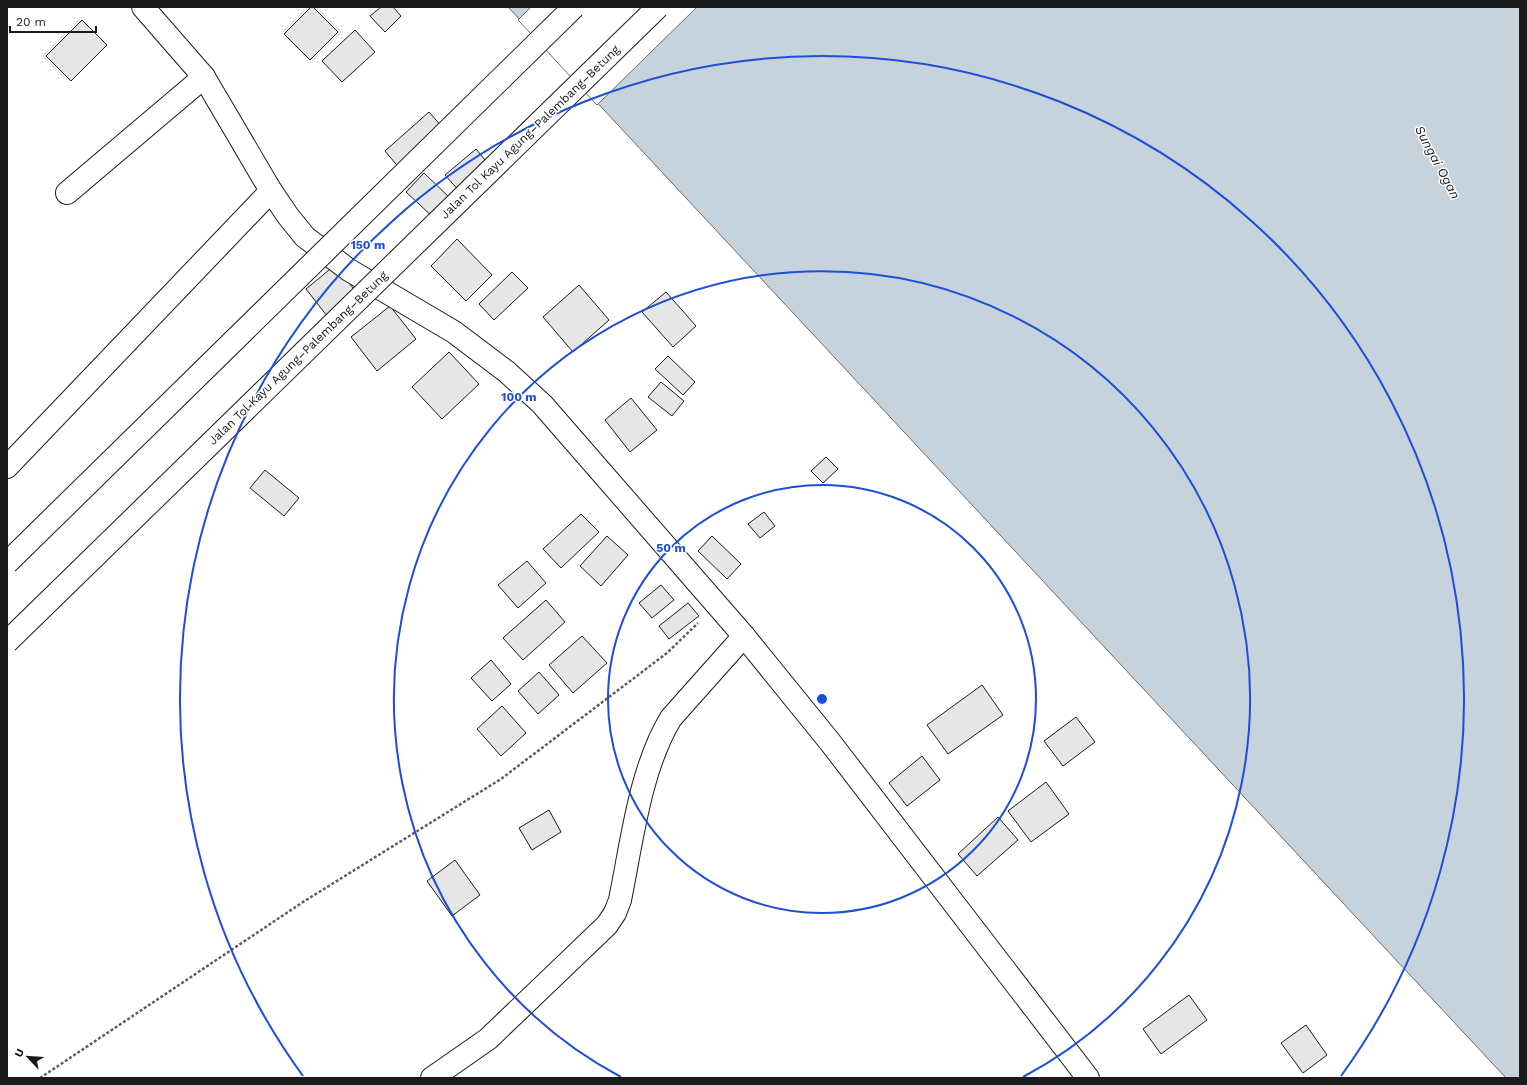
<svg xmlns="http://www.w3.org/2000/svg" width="1527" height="1085" viewBox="0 0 1527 1085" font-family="'Work Sans',sans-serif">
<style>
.water{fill:#c6d2dc;stroke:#6a6a6a}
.pier{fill:#fff;stroke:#6a6a6a}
.building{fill:#e6e6e6;stroke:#1a1a1a}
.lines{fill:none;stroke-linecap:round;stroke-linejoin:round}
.minor-casing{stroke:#1a1a1a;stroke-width:24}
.path{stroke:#5f5f5f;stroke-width:2.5;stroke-dasharray:3 2;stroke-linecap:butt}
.minor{stroke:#fff;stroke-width:22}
.highway-bridge-casing{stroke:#1a1a1a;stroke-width:24;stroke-linecap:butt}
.highway-bridge{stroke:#fff;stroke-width:22}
.ring{fill:none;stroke:#1d4ed8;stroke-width:2}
.labels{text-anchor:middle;stroke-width:3;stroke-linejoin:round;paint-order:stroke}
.street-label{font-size:12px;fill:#1a1a1a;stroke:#fff}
.water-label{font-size:13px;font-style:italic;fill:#1a1a1a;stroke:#fff}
.centre{fill:#1d4ed8;stroke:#fff;stroke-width:2}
.ring-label{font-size:12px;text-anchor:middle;font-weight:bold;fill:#1d4ed8;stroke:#fff;stroke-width:3;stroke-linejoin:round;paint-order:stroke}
</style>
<rect width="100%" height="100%" fill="#fff"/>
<!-- water -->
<polygon class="water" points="508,7 1520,7 1520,1078 1506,1078"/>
<!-- pier -->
<polygon class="pier" points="531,7 697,7 597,105 518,20"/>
<!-- building -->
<g class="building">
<polygon points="311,7 313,7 338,32 310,60 284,34"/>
<polygon points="381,7 393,7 401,16 385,32 370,16"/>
<polygon points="82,20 107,45 71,81 46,56"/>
<polygon points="355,30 375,52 342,82 322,61"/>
<polygon points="429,112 451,137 406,176 385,151"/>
<polygon points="476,149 490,166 460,192 445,175"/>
<polygon points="424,173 451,199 434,218 406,192"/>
<polygon points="457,239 492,275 466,301 431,266"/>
<polygon points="335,265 357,293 327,316 306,289"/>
<polygon points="512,272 528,288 494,320 479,304"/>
<polygon points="579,285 609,320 573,352 543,317"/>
<polygon points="666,292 696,326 673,347 642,312"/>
<polygon points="390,306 416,339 377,371 351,337"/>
<polygon points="449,352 479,384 442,419 412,387"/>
<polygon points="668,356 695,382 683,395 655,369"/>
<polygon points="661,382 684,401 672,416 648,397"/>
<polygon points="631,398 657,430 630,452 605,420"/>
<polygon points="826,457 838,469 823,483 811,471"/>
<polygon points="265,470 299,498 284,516 250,488"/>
<polygon points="764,512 775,526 760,538 748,524"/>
<polygon points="581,514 599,532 561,568 543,549"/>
<polygon points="607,536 628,555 601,586 580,566"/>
<polygon points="712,536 741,564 727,579 698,551"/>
<polygon points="527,561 546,583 518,608 498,585"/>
<polygon points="661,585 674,600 652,618 639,603"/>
<polygon points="546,600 565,622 523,660 503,638"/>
<polygon points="688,603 699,616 669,639 659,626"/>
<polygon points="582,636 607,663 573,693 549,665"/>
<polygon points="491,660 511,684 492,701 471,678"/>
<polygon points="539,672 559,695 538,714 518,691"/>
<polygon points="982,685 1003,715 948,754 927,725"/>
<polygon points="502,706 526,733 501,756 477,729"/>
<polygon points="1076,717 1095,742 1063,766 1044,741"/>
<polygon points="922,756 940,780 907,806 889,783"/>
<polygon points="1046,782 1069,814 1031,842 1008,811"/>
<polygon points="549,810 561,832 532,850 519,828"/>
<polygon points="998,817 1018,840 977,876 958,854"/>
<polygon points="455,860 480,895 452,916 427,881"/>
<polygon points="1189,995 1207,1020 1161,1054 1143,1029"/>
<polygon points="1306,1025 1327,1055 1303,1073 1281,1043"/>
</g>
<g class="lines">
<!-- minor casing -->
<g class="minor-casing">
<g id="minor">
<polyline points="143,7 204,77 271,191 288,216 305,237 349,270 454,332 507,372 542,404 744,636 830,742 1088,1078"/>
<polyline points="67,193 204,77"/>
<polyline points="7,467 271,191"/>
<path d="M432 1078 488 1039 607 925 615 913 620 900C632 841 640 769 671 718L744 636"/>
</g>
</g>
<!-- path -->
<polyline class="path" points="40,1078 303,902 501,779 667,653 698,623"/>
<!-- minor -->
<use href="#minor" class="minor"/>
<!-- highway-bridge casing -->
<g class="highway-bridge-casing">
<g id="highway-bridge">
<polyline points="7,563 574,7"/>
<polyline points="7,642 658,7"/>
</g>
</g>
<!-- highway-bridge -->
<use href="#highway-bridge" class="highway-bridge"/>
</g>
<!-- distance rings -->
<g class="ring">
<circle cx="822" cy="699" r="214"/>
<path d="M621 1077A428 428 0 1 1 1023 1077"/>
<path d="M303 1076A642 642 0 1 1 1341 1076"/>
</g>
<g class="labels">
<!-- street labels -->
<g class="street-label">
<text transform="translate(530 132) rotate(-44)" y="4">Jalan Tol Kayu Agung–Palembang–Betung</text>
<text transform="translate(298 358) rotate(-44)" y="4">Jalan Tol Kayu Agung–Palembang–Betung</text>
</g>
<!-- water labels -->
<g class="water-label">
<text transform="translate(1438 162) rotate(62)" y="5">Sungai Ogan</text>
</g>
</g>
<circle cx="822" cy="699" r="6" class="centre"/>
<g class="ring-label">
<text x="368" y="249">150 m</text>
<text x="519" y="401">100 m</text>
<text x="671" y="552">50 m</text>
</g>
<!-- border -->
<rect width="1527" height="1085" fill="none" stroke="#1a1a1a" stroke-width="16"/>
<!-- north arrow -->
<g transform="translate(28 1057) rotate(295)" stroke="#ffffff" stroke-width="3" paint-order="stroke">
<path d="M0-3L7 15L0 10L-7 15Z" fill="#1a1a1a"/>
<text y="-6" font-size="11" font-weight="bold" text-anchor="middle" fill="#1a1a1a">U</text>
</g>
<!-- scale -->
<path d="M10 26v6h86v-6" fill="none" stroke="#1a1a1a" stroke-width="2"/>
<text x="16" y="26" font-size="12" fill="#1a1a1a" stroke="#ffffff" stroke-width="3" paint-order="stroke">20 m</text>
</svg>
